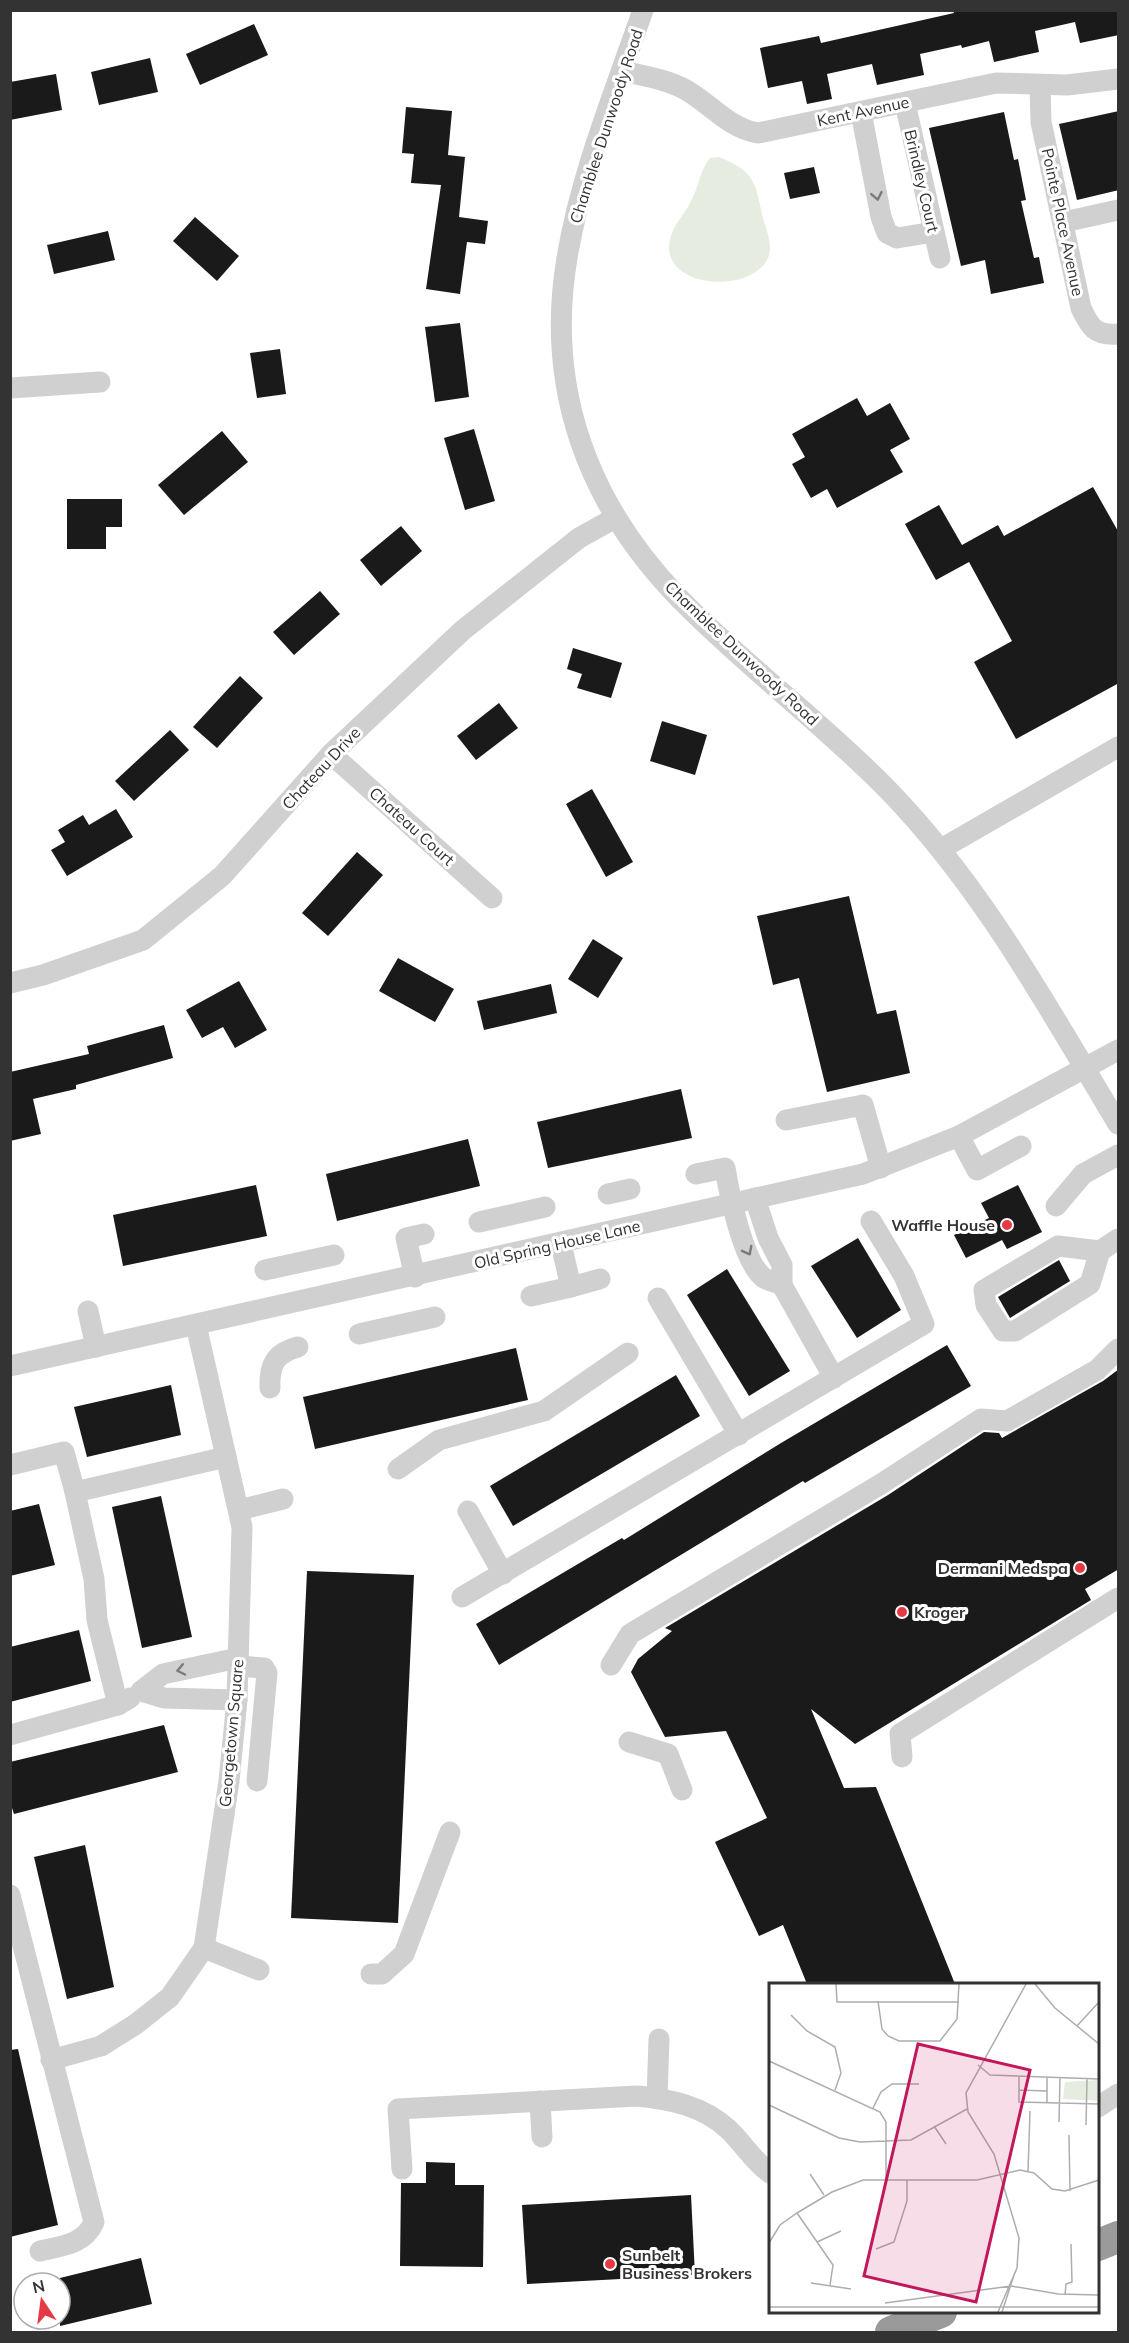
<svg xmlns="http://www.w3.org/2000/svg" width="1129" height="2343" viewBox="0 0 1129 2343" font-family="Mulish,sans-serif">
<style>
.green{fill:#e6ecdf}
.building{fill:#1a1a1a}
.lines{fill:none;stroke-linecap:round;stroke-linejoin:round}
.minor{stroke:#d0d0d0;stroke-width:21}
.highway{stroke:#9a9a9a;stroke-width:32}
.oneway{stroke:#7a7a7a}
.poi-dot{fill:#e63946;stroke:#fff;stroke-width:2}
.labels{text-anchor:middle;stroke-width:6;stroke-linejoin:round;paint-order:stroke}
.street-label{font-size:16px;fill:#333;stroke:#fff}
.poi-label{font-size:16px;font-weight:bold;fill:#333;stroke:#fff;text-anchor:end}
.inset-road{fill:none;stroke:#adadad;stroke-width:1.5}
.view{fill:#c2185b;fill-opacity:0.15;stroke:#c2185b;stroke-width:3}
.inset-edge{fill:none;stroke:#333;stroke-width:3}
</style>
<rect width="100%" height="100%" fill="#fff"/>
<!-- green -->
<path class="green" d="M719 157C753 171 755 180 762 214 765 227 774 245 768 258 751 295 659 289 670 239 673 225 684 215 690 203 699 188 699 172 710 158Z"/>
<!-- building -->
<g class="building">
<polygon points="953,10 1119,10 1119,35 1080,43 1075,22 1035,31 1039,52 994,62 989,41 962,48 961,45 920,54 924,75 877,85 872,64 827,74 832,99 807,104 802,81 768,88 760,48 819,36 821,43 954,13"/>
<polygon points="254,24 268,55 200,85 186,54"/>
<polygon points="150,58 158,92 99,105 91,72"/>
<polygon points="56,74 62,110 10,120 10,82"/>
<polygon points="406,107 452,111 448,155 465,157 459,217 488,221 485,244 467,242 460,294 426,289 441,185 411,183 414,154 402,153"/>
<polygon points="1119,111 1119,190 1077,200 1059,124"/>
<polygon points="1004,112 1014,160 1018,159 1026,200 1021,201 1034,258 1039,257 1044,283 991,294 985,260 961,266 929,128"/>
<polygon points="814,167 820,193 790,199 784,173"/>
<polygon points="195,217 239,256 217,281 173,241"/>
<polygon points="108,231 115,260 54,274 47,245"/>
<polygon points="460,323 469,397 435,402 425,327"/>
<polygon points="280,349 286,394 257,398 250,353"/>
<polygon points="857,398 867,416 890,403 910,439 890,450 903,472 837,508 827,489 811,498 792,464 805,457 792,434"/>
<polygon points="474,429 495,501 465,510 444,438"/>
<polygon points="222,431 248,462 184,515 158,485"/>
<polygon points="1093,487 1119,533 1119,683 1016,739 974,662 1012,641 969,562 936,580 905,524 939,505 962,545 998,525 1004,536"/>
<polygon points="67,499 122,499 122,527 106,527 106,549 67,549"/>
<polygon points="401,526 422,551 381,586 360,560"/>
<polygon points="320,591 340,614 294,655 273,632"/>
<polygon points="573,648 622,663 611,698 577,688 582,674 567,669"/>
<polygon points="240,676 263,698 217,748 193,727"/>
<polygon points="499,703 518,728 476,760 457,736"/>
<polygon points="662,721 707,735 695,775 650,761"/>
<polygon points="170,730 189,750 134,801 115,781"/>
<polygon points="592,789 633,862 606,877 566,804"/>
<polygon points="116,809 133,837 67,876 51,850 65,842 58,830 83,815 89,825"/>
<polygon points="357,852 383,875 328,936 302,913"/>
<polygon points="849,896 877,1014 896,1010 910,1073 827,1092 799,978 773,985 757,916"/>
<polygon points="593,939 623,958 598,998 568,979"/>
<polygon points="398,958 454,989 435,1022 379,991"/>
<polygon points="239,981 267,1030 235,1048 223,1027 202,1038 186,1010"/>
<polygon points="551,984 557,1013 484,1030 477,1001"/>
<polygon points="164,1025 173,1058 76,1085 76,1089 33,1099 41,1134 10,1141 10,1072 89,1054 87,1046"/>
<polygon points="681,1089 692,1138 548,1168 537,1122"/>
<polygon points="468,1139 480,1186 337,1221 326,1174"/>
<polygon points="256,1185 267,1236 123,1266 113,1215"/>
<polygon points="1018,1185 1042,1232 1007,1249 1002,1240 966,1258 954,1235 989,1218 981,1203"/>
<polygon points="858,1238 901,1310 857,1338 811,1266"/>
<polygon points="1059,1260 1070,1281 1010,1318 998,1297"/>
<polygon points="727,1269 790,1371 749,1396 687,1295"/>
<polygon points="947,1345 971,1386 805,1483 803,1481 499,1665 476,1624 622,1538 624,1540 781,1443"/>
<polygon points="516,1348 528,1400 315,1449 303,1397"/>
<polygon points="1119,1369 1119,1569 1085,1589 1091,1600 855,1744 811,1709 844,1788 876,1787 955,1984 807,1984 783,1925 759,1936 715,1842 767,1818 726,1731 665,1737 631,1672 638,1659 672,1631 665,1628 888,1495 984,1432 999,1433 1002,1438 1103,1381"/>
<polygon points="676,1375 700,1416 513,1526 490,1486"/>
<polygon points="171,1385 181,1435 87,1457 74,1407"/>
<polygon points="161,1496 192,1637 142,1648 112,1507"/>
<polygon points="39,1504 55,1565 10,1576 10,1511"/>
<polygon points="307,1571 414,1575 398,1923 291,1918"/>
<polygon points="79,1630 91,1681 10,1702 10,1647"/>
<polygon points="164,1725 178,1772 14,1814 10,1802 10,1762"/>
<polygon points="85,1845 114,1987 67,1999 34,1857"/>
<polygon points="18,2049 58,2225 10,2237 10,2050"/>
<polygon points="426,2162 455,2163 455,2185 484,2185 483,2267 400,2266 401,2183 426,2183"/>
<polygon points="691,2195 695,2275 527,2284 522,2205"/>
<polygon points="141,2258 152,2304 60,2326 60,2278"/>
</g>
<g class="lines">
<!-- minor -->
<g class="minor">
<path d="M643 10C615 91 581 173 567 258 545 389 588 504 679 598 745 666 823 723 889 791 983 888 1049 1009 1118 1124"/>
<path d="M622 71C644 76 666 79 686 90 711 104 728 128 758 133L996 83 1067 85 1118 79"/>
<path d="M1040 85 1041 122 1081 308C1090 327 1095 336 1118 334"/>
<polyline points="905,103 940,258"/>
<polyline points="861,112 881,217 887,233 897,238 934,232"/>
<polyline points="1064,222 1118,210"/>
<polyline points="10,388 100,382"/>
<polyline points="331,754 492,898"/>
<polyline points="941,849 1118,747"/>
<polyline points="10,983 43,975 143,940 222,876 331,754 463,630 579,538 615,518"/>
<polyline points="786,1120 863,1105 881,1168"/>
<polyline points="959,1136 977,1170 1021,1146"/>
<path d="M696 1174 725 1168C729 1192 743 1263 764 1278 769 1281 776 1282 782 1285"/>
<polyline points="608,1194 630,1189"/>
<polyline points="755,1198 768,1238 782,1265 782,1285 834,1378"/>
<polyline points="1056,1206 1083,1174 1118,1155"/>
<polyline points="479,1222 545,1207"/>
<polyline points="1100,1251 1090,1284 1015,1331 1003,1331 986,1305 984,1290 1058,1246 1100,1251 1118,1239"/>
<polyline points="265,1270 334,1255"/>
<polyline points="415,1277 406,1238 424,1234"/>
<polyline points="571,1287 600,1279"/>
<polyline points="531,1296 571,1287 561,1244"/>
<polyline points="658,1298 739,1435"/>
<polyline points="88,1311 96,1347"/>
<polyline points="359,1334 435,1317"/>
<polyline points="10,1366 863,1174 959,1136 1118,1050"/>
<path d="M270 1388C269 1365 275 1353 298 1347"/>
<polyline points="10,1465 64,1452 75,1492 226,1457"/>
<polyline points="398,1469 439,1440 544,1411 628,1353"/>
<polyline points="75,1492 94,1579 97,1620 118,1705"/>
<polyline points="239,1510 283,1499"/>
<polyline points="468,1511 503,1574"/>
<polyline points="462,1597 924,1324 904,1276 871,1221"/>
<polyline points="611,1665 630,1634 881,1484 981,1419 1007,1421 1097,1370 1118,1349"/>
<polyline points="238,1666 264,1668 267,1673 257,1781"/>
<polyline points="237,1700 164,1698 141,1691 163,1674 238,1658"/>
<polyline points="10,1735 118,1705 130,1698"/>
<polyline points="629,1742 668,1754 682,1790"/>
<polyline points="902,1757 900,1734 1118,1598"/>
<path d="M10 1895 94 2222C85 2244 62 2246 40 2251"/>
<polyline points="204,1948 259,1970"/>
<polyline points="371,1974 382,1974 404,1954 450,1832"/>
<polyline points="51,2060 101,2046 136,2024 170,1997 204,1948 229,1781 237,1700 242,1527 196,1325"/>
<polyline points="657,2098 659,2039"/>
<polyline points="540,2101 542,2137"/>
<polyline points="1098,2107 1118,2094"/>
<path d="M402 2169 398 2109 637 2096C670 2099 703 2106 728 2129 743 2143 754 2162 770 2173"/>
</g>
<!-- highway -->
<g class="highway">
<polyline points="1098,2245 1118,2237"/>
<polyline points="891,2332 941,2312"/>
</g>
</g>
<!-- one-way arrows -->
<defs><path id="oneway-chevron" d="M-2-3.5L2.5 0L-2 3.5" fill="none" stroke-width="1.6" stroke-linecap="round" stroke-linejoin="round" transform="scale(1.5)"/></defs>
<g class="oneway">
<use href="#oneway-chevron" transform="translate(877 196) rotate(79)"/>
<use href="#oneway-chevron" transform="translate(748 1251) rotate(62)"/>
<use href="#oneway-chevron" transform="translate(181 1670) rotate(168)"/>
</g>
<!-- markers -->
<g class="poi-dot">
<circle cx="1007" cy="1225" r="6"/>
<circle cx="1080" cy="1568" r="6"/>
<circle cx="902" cy="1612" r="6"/>
<circle cx="610" cy="2264" r="6"/>
</g>
<g class="labels">
<!-- street labels -->
<g class="street-label">
<text transform="translate(863 111) rotate(-12)" y="6">Kent Avenue</text>
<text transform="translate(606 126) rotate(-72)" y="6">Chamblee Dunwoody Road</text>
<text transform="translate(922 181) rotate(77)" y="6">Brindley Court</text>
<text transform="translate(1063 222) rotate(78)" y="6">Pointe Place Avenue</text>
<text transform="translate(742 653) rotate(43)" y="6">Chamblee Dunwoody Road</text>
<text transform="translate(321 768) rotate(-47)" y="6">Chateau Drive</text>
<text transform="translate(412 826) rotate(42)" y="6">Chateau Court</text>
<text transform="translate(557 1244) rotate(-13)" y="6">Old Spring House Lane</text>
<text transform="translate(231 1733) rotate(-85)" y="6">Georgetown Square</text>
</g>
<!-- poi labels -->
<g class="poi-label">
<text x="995" y="1231">Waffle House</text>
<text x="1068" y="1574">Dermani Medspa</text>
<text x="914" y="1618" text-anchor="start">Kroger</text>
<text x="622" y="2261" text-anchor="start">Sunbelt<tspan x="622" dy="18">Business Brokers</tspan></text>
</g>
</g>
<!-- overview -->
<g transform="translate(769 1983)">
<rect width="330" height="330" fill="#fff"/>
<path d="M330 97V118L294 116 296 99Z" fill="#e6ecdf"/>
<path class="inset-road" d="M67 1 68 19H190M266 1 286 25 330 61M109 18 113 46 119 53 130 58H171L188 36 190 1M22 32 38 48 66 64 72 90 66 107M308 43 330 19M0 78 111 129 117 139V197M209 82 221 92 330 96M250 93V119L330 121M250 107 278 108M278 120V95M0 122 70 155 91 159 142 157 198 126M104 125 112 109 123 101H150M290 139 291 95M317 142 318 96M165 143 177 161M300 152 301 208M259 188 261 128M41 191 55 212M28 230 64 282 61 302M48 259 72 248M0 260 11 242 28 230 63 209 94 197H208L251 187 265 190 283 206 296 208 330 197M107 266 125 259 138 218V197M42 300 82 306M242 303 289 311 330 312M296 312 297 301 303 299 302 261M116 320 242 303M0 324H330M229 329 248 285 250 255 225 171 199 129 197 110 257 1M233 329 246 289"/>
<path class="view" d="M149 61 261 87 207 319 95 293Z"/>
<rect width="330" height="330" class="inset-edge"/>
</g>
<!-- border -->
<rect width="1129" height="2343" fill="none" stroke="#333333" stroke-width="24"/>
<!-- north arrow -->
<g transform="translate(42 2301) rotate(347)"><circle r="28" fill="#ffffff" stroke="#adadad" stroke-width="1.5"/>
<path d="M0-4.5L10 22L0 15L-10 22Z" fill="#e63946"/>
<text y="-9" font-size="16" font-weight="bold" text-anchor="middle" fill="#333333">N</text>
</g>
</svg>
